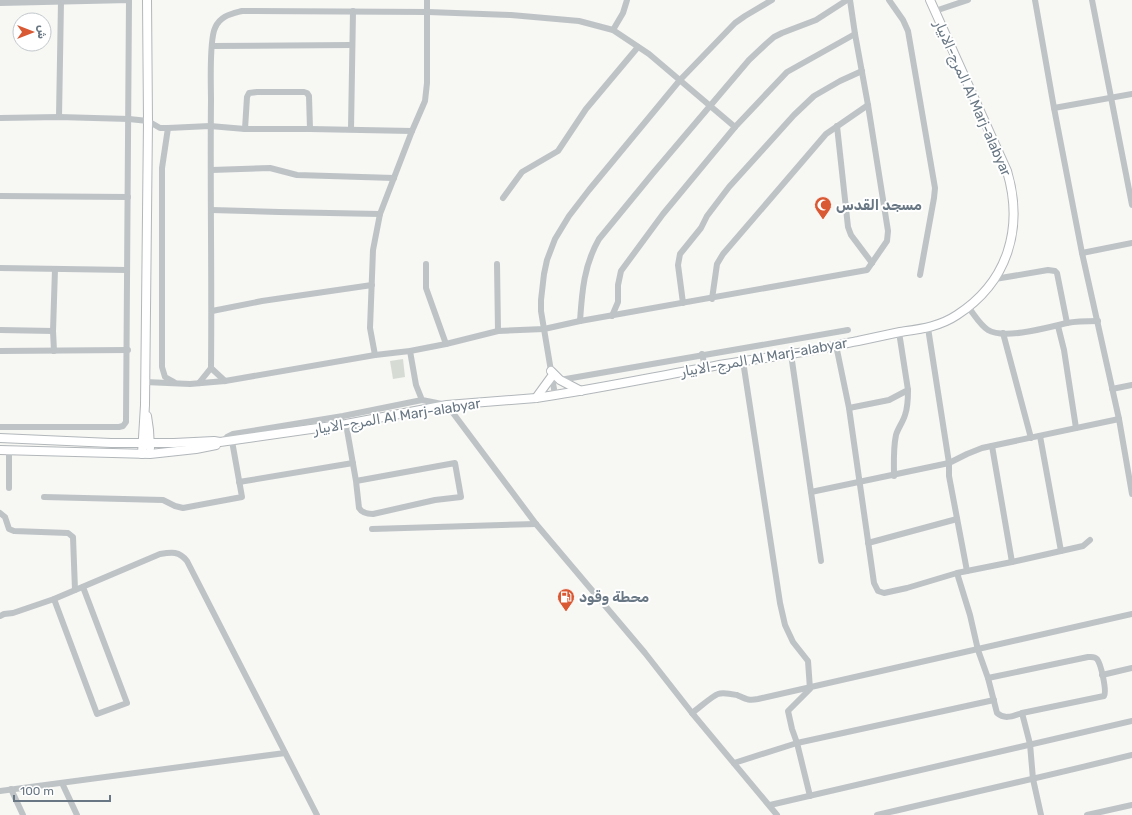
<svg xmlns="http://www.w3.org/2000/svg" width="1132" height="815" viewBox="0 0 1132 815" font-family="Rubik,'Noto Sans Arabic',sans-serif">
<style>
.green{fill:#d6dcd4}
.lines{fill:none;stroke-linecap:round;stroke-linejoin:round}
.major-casing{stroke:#b2b7ba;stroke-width:10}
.minor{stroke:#bec3c6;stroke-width:6}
.major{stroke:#fff;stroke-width:8}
.labels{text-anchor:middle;stroke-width:4;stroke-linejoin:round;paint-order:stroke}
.street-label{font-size:14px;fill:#687783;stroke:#fff}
.poi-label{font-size:14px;font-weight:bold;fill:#687783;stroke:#fff;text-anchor:start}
</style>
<rect width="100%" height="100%" fill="#f7f7f4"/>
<!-- green -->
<polygon class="green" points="403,359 405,377 393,379 390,361"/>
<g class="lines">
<!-- major casing -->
<g class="major-casing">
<g id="major">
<polyline points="551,371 560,380 581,391"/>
<polyline points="536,398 552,376"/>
<polyline points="147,416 149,430 150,448"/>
<path d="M0 438 111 443H174L214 441 220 442 346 424 447 405 536 398 555 395C605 387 654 377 704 368 732 362 761 359 790 354 813 351 836 345 858 341 872 338 886 335 900 332 920 329 939 327 957 315 1008 282 1024 228 1007 171L930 0"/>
<polyline points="0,450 150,454 196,449 216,445"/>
<polyline points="142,454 145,405 148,121 147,0"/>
</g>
</g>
<!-- minor -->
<g class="minor">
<polyline points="889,0 903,20 908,31 935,188 934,198 920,275"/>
<polyline points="1035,0 1054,108 1082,253 1119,419 1132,494"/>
<polyline points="1092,0 1132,205"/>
<polyline points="0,3 129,0 126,422 123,426 119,427 0,427"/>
<polyline points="935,11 968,0"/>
<polyline points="613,30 623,13 627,0"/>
<polyline points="212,46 351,45"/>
<polyline points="1054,108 1132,94"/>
<polyline points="59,117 61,1"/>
<polyline points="0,118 59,117 129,119 148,121 160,128 168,128 210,126 245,129 310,129 412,131"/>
<polyline points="837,126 848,227 851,235 872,263"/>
<polyline points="168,128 162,168 162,367 165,377 174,382"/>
<polyline points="245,129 247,97 249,93 257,92 304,92 307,93 309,96 310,129"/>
<polyline points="351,129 353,11"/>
<polyline points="211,170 270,168 297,175 394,178"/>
<polyline points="0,196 128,197"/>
<polyline points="503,198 522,172 558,151 586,109 638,47"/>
<polyline points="211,210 279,212 380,214"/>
<polyline points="1082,253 1132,243"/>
<polyline points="426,264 426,288 446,344"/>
<polyline points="497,264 498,331"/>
<polyline points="0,268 127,270"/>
<polyline points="995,279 1048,270 1055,271 1057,273 1067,323"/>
<polyline points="712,299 717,264 723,254 826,134 868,105"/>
<polyline points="683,303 678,265 680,254 701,228 707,216 729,187 794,115 814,96 840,81 862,71"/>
<path d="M968 307C974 314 980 325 988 330 1004 340 1050 327 1067 323 1077 321 1088 321 1098 321"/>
<polyline points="212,311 262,301 372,285"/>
<polyline points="612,316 618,302 618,285 621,271 663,214 735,127 787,72 855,34"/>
<path d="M580 321C582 291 584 265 599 239L654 172 749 60 766 44 774 37 782 33 816 20 847 0"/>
<polyline points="1058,326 1064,350 1076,428"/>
<polyline points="928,328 949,463 949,476 967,571"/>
<polyline points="0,330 53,331"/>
<polyline points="1003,333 1031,438"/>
<polyline points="836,345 849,408 874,583 878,591 884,593 907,588 957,573 1012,562 1083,546 1090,540"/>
<polyline points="0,351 128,350"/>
<polyline points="54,351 53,331 55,269"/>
<polyline points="410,351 416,385 422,400 447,405 536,524 645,653 692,713 777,815"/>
<polyline points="702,354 705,367"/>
<polyline points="791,354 821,561"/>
<polyline points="375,355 370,328 373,250 380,214 412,131 425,101 427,83 427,0"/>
<polyline points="743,361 780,603 785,625 793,642 808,661 810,689 788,711 792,729 797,743 810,796"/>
<polyline points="560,380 848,330"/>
<path d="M225 381 211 368C212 279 210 190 211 100 211 84 209 41 215 28 220 16 231 14 242 11L428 12 511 15 579 21 613 30 649 54 735 127"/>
<polyline points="145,382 190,384 225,381 375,355 410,351 446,344 498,331 544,329 580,321 867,270 887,241 888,231 868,105 855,34 850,0"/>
<polyline points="199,383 211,368"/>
<polyline points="1112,389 1132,385"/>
<polyline points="555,395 541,311 541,300 544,274 547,260 555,239 569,216 589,190 680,80 735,23 745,16 772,0"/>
<polyline points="849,408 889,400 908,390 899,332"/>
<path d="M346 424 356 481 359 508C362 513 367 514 373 514L435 500 461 497 455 463 356 481"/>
<polyline points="1040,436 1061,551"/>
<polyline points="222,442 227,437 233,434 343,416 422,400"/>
<polyline points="992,446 1012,562"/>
<path d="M894 476C894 462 893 449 896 435 898 428 903 422 905 415 908 407 908 398 908 390"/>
<polyline points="239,482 353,463"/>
<polyline points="9,488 9,451"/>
<polyline points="811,492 949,463 967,454 982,448 1119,419"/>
<polyline points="44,497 163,500 175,506 183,508 242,497 232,441"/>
<polyline points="0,513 5,517 9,529 14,531 68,533 73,537 75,590"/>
<polyline points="372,529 536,524"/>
<polyline points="868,543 957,519"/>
<path d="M957 573 970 615 978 650 988 678 997 713C1005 720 1013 716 1022 713L1030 744 1033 779 1041 815"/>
<polyline points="54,599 97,714 127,703 83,587"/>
<path d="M0 616 4 614 13 613 54 599 160 554C172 552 179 551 187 561L317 815"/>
<polyline points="1102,675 1132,668"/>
<path d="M988 678 1088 657C1091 657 1094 656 1097 659 1101 664 1107 691 1104 696L1022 713"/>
<path d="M692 713C698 709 712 696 718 694 723 692 732 694 737 695 746 699 748 701 758 699L1132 614"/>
<polyline points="734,763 797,743 994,700"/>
<polyline points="62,783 77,815"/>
<polyline points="11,789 23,815"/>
<polyline points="0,791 285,753"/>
<polyline points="770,805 1132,721"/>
<path d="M877 815C962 795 1047 776 1132 755"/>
<polyline points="1087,815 1132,805"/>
</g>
<!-- major -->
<use href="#major" class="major"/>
</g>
<!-- icons -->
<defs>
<g id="mosque-pin" transform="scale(0.9)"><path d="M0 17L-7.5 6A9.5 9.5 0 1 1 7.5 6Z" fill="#d85933" stroke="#fff"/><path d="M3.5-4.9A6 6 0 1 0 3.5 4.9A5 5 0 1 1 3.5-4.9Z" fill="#fff"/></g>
<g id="fuel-pin" transform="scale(0.9)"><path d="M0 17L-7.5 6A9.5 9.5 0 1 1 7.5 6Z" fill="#d85933" stroke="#fff"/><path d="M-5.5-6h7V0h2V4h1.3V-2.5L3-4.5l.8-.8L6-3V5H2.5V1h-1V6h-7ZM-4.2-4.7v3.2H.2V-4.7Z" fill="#fff"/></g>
</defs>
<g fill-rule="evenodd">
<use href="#mosque-pin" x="823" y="205"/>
<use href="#fuel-pin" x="566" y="597"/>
</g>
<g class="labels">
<!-- street labels -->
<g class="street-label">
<text transform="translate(973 98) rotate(66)" y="5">المرج-الابيار Al Marj-alabyar</text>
<text transform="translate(764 357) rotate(-10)" y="5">المرج-الابيار Al Marj-alabyar</text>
<text transform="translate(397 416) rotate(-9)" y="5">المرج-الابيار Al Marj-alabyar</text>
</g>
<!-- poi labels -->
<g class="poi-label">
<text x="836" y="210">مسجد القدس</text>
<text x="579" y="602">محطة وقود</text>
</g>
</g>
<!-- north arrow -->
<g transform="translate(32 32) rotate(90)"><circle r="19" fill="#ffffff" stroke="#c3c9cd"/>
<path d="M0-3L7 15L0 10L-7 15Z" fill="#d85933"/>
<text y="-6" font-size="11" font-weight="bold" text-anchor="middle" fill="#687783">ش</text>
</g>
<!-- scale -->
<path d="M14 795v6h96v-6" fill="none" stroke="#687783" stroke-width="2"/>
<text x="20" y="795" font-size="12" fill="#687783" stroke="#ffffff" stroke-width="3" paint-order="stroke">100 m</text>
</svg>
